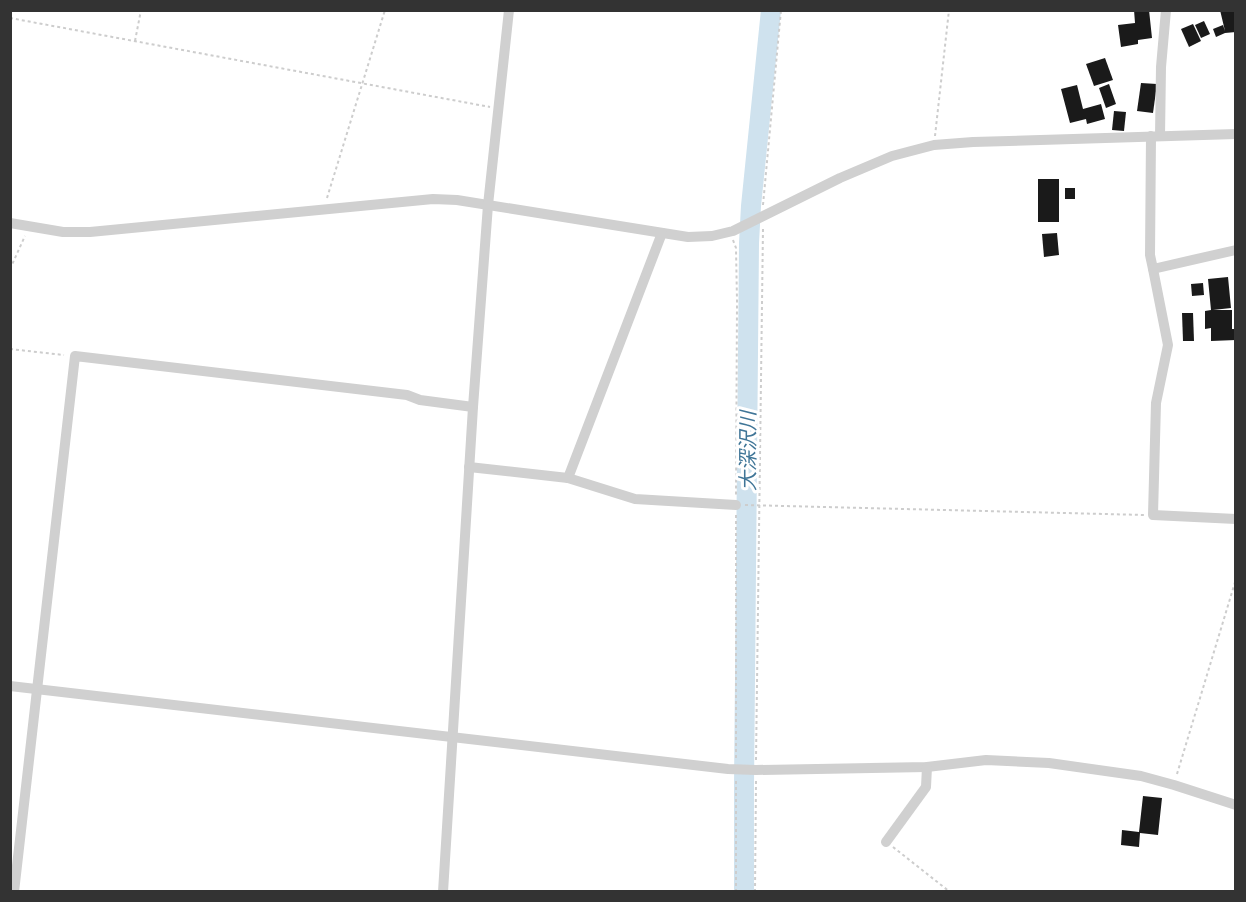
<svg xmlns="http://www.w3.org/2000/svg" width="1246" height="902" viewBox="0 0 1246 902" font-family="Poppins,'Noto Sans JP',sans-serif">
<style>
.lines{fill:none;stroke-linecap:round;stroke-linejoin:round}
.river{stroke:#cfe2ee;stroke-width:20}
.building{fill:#1a1a1a}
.path{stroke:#cdcdcd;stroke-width:2;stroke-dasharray:3 3;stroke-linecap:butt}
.minor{stroke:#d0d0d0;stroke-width:10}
.labels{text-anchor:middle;stroke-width:6;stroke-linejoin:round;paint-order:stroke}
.water-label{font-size:20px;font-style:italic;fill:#3f7597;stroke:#fff}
</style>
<rect width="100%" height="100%" fill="#fff"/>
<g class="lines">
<!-- river -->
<polyline class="river" points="744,892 744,786 749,243 751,206 771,10"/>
</g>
<!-- building -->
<g class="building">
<polygon points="1134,10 1149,10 1152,38 1138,40 1138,44 1121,47 1118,25 1135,23"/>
<polygon points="1220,10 1236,10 1236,32 1225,33 1216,37 1213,29 1223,25 1225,31"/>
<polygon points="1204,21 1210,34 1201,38 1195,25"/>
<polygon points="1193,24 1201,41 1189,47 1181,29"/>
<polygon points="1105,58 1113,80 1094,86 1086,64"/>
<polygon points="1141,83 1157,84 1153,113 1137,111"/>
<polygon points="1109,84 1116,104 1106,108 1099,88"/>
<polygon points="1077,85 1083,109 1101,104 1105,119 1087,124 1086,119 1070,123 1061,89"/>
<polygon points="1114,111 1126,112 1124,131 1112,130"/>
<rect x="1038" y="179" width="21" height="43"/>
<rect x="1065" y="188" width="10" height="11"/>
<polygon points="1057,233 1059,255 1044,257 1042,234"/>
<polygon points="1228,277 1231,308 1213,310 1232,310 1232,329 1235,329 1236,340 1211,341 1211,328 1205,329 1205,311 1211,310 1208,279"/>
<polygon points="1203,283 1204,295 1192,296 1191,284"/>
<polygon points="1182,313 1193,313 1194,341 1183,341"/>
<polygon points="1143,796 1162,798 1158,835 1140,833 1139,847 1121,845 1122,830 1139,832"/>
</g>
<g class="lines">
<!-- path -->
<g class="path">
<polyline points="10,18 490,107"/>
<polyline points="135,41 141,10"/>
<polyline points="935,136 949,10"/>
<polyline points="327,198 385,10"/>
<polyline points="763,205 781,10"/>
<polyline points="733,240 736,248 737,301 736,495"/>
<polyline points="10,269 25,236"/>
<polyline points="10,349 64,355"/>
<polyline points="745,505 1144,515"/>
<polyline points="736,515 736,759"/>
<polyline points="756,760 763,228"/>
<polyline points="1177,774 1236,579"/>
<polyline points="893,847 950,892"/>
<polyline points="736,892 736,779"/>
<polyline points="755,892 756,780"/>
</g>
<!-- minor -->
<g class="minor">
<polyline points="1151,136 1150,255 1153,269 1168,345 1156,403 1153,515 1236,519"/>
<polyline points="1160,136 1161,67 1166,10"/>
<polyline points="10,223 63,232 90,232 433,199 457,200 688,237 712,236 733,231 840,178 892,156 934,145 973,142 1236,134"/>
<polyline points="1153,269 1236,250"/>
<polyline points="469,467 568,478 635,499 736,505"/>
<polyline points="568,478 662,233"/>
<polyline points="10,686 728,769 756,770 927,767 986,760 1049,763 1141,776 1174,785 1236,805"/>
<polyline points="886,842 926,787 927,767"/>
<polyline points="14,892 75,356 407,395 420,400 473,407"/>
<polyline points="443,892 473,407 488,205 509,10"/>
</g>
</g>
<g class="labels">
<!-- water labels -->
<g class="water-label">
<text transform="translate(748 451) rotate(-90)" y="7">大深沢川</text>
</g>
</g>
<!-- border -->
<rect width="1246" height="902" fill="none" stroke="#333333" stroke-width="24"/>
</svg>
